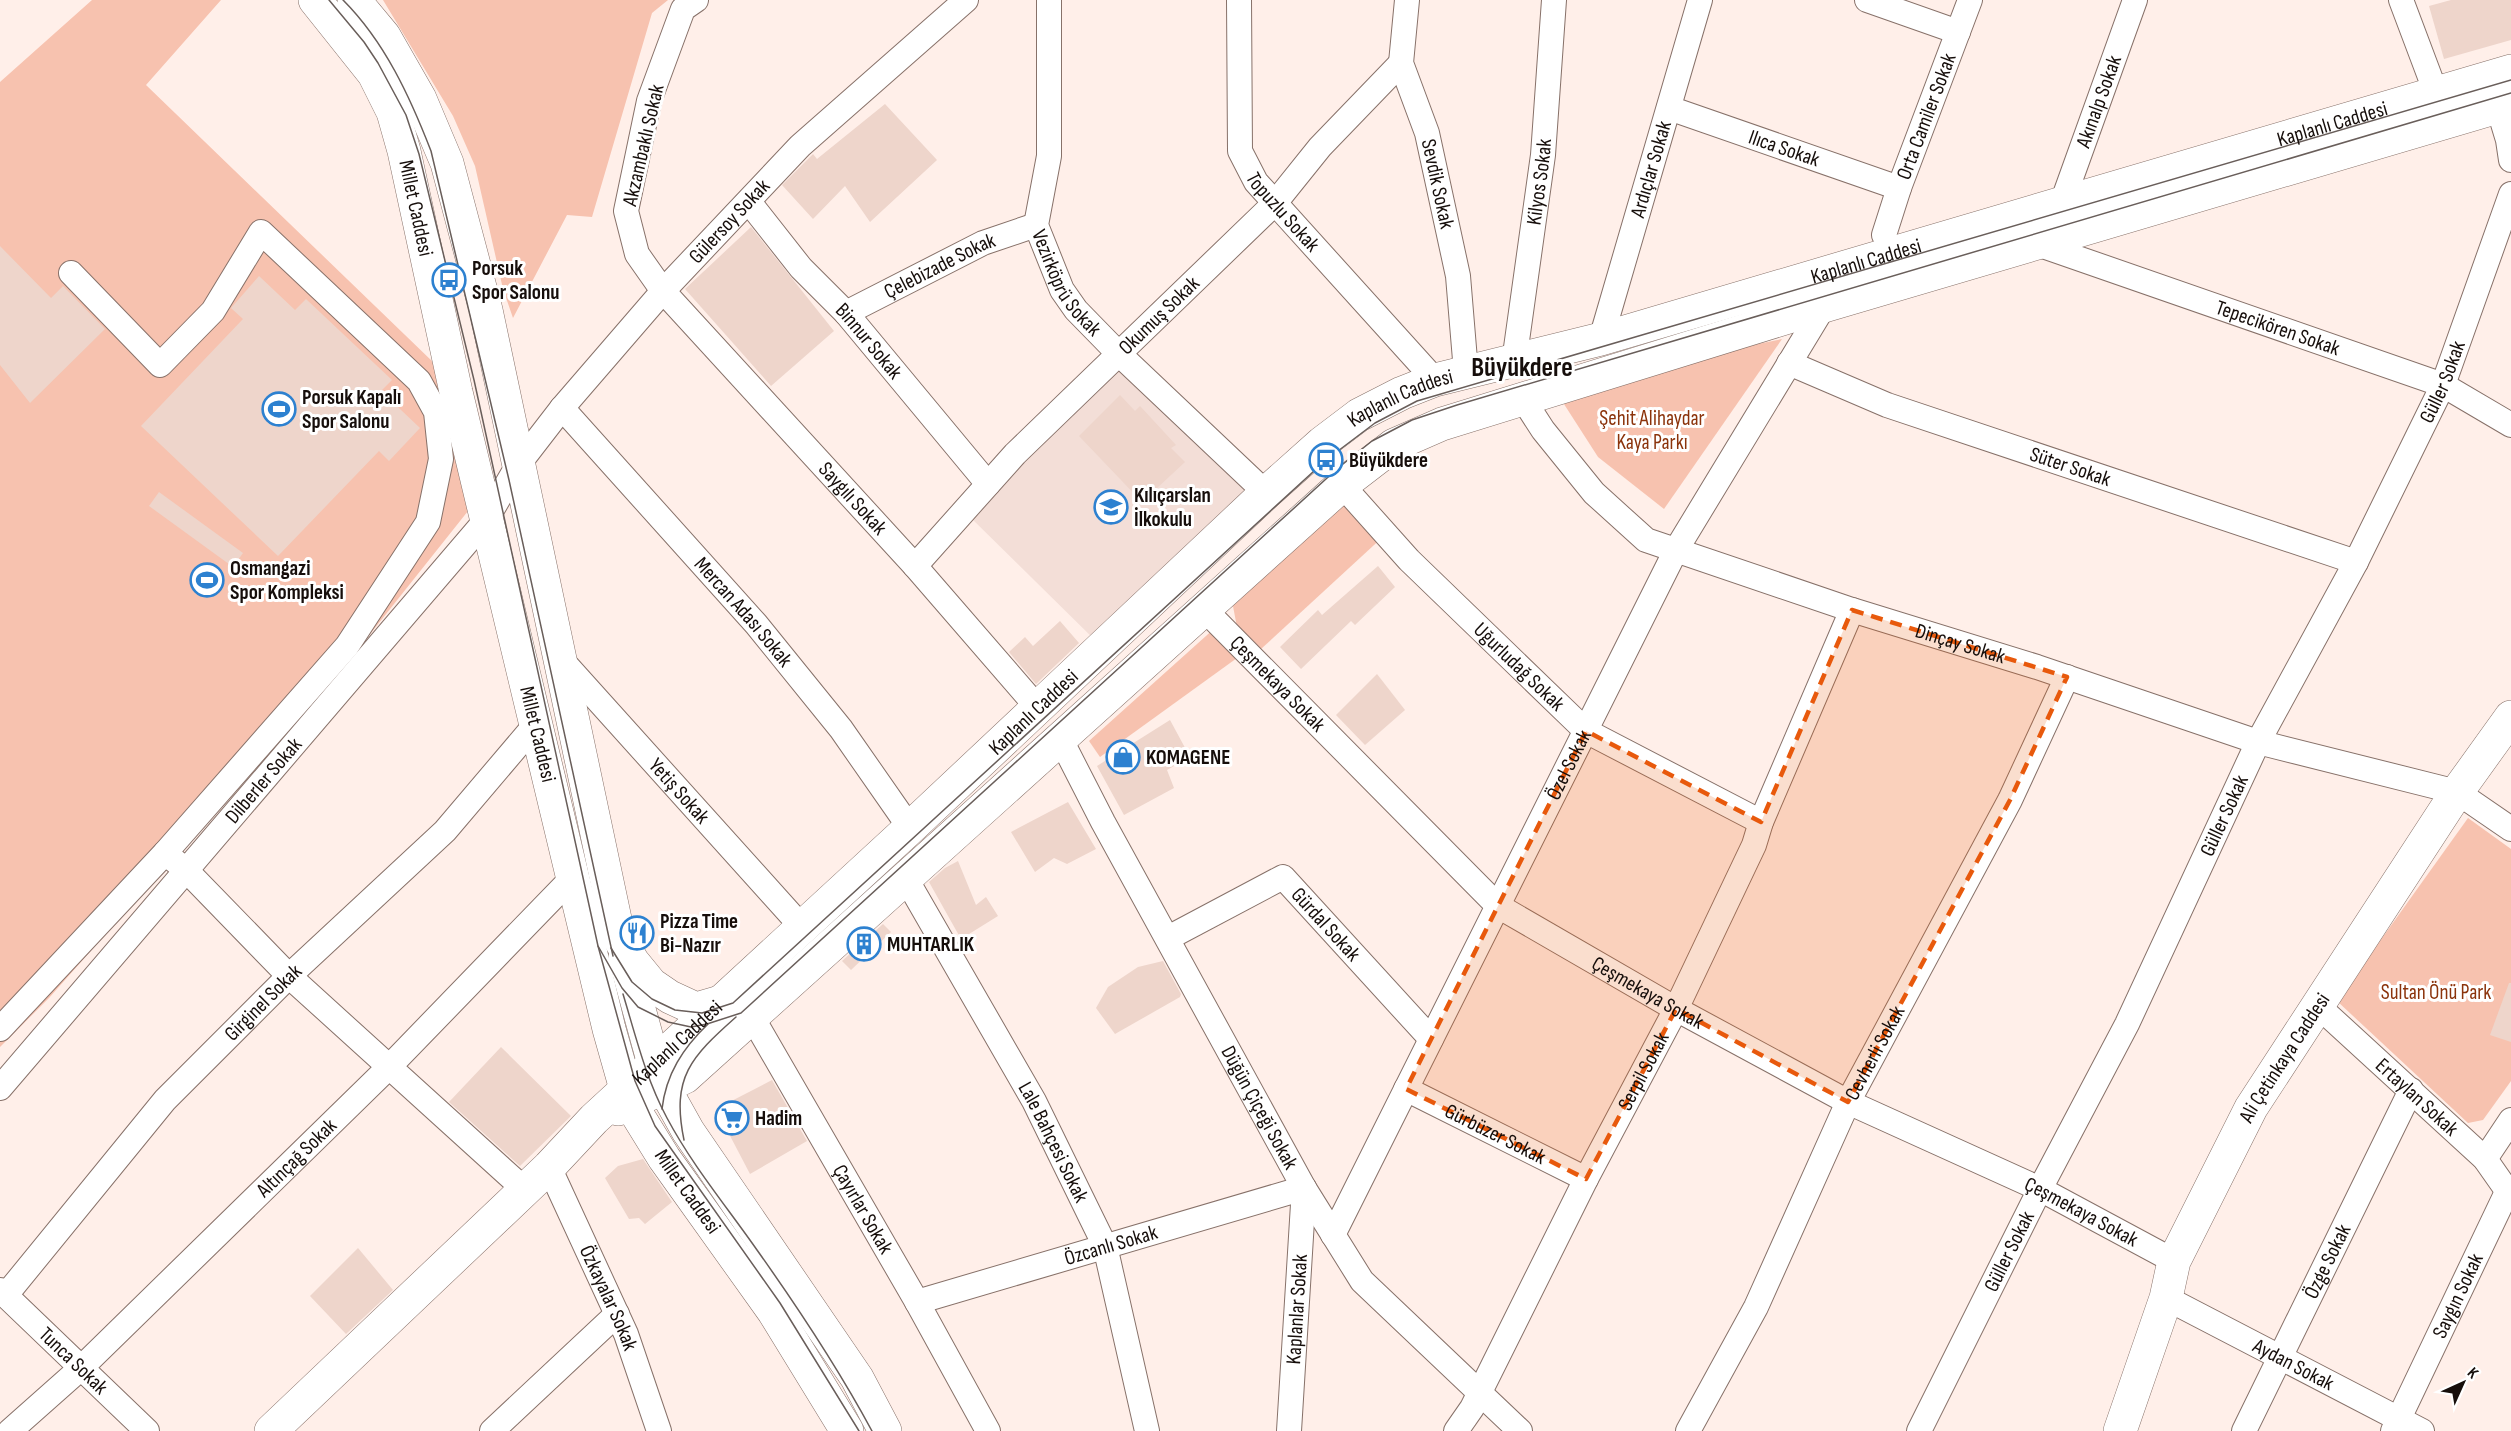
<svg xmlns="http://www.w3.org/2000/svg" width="2511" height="1431" viewBox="0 0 2511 1431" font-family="'Sofia Sans Condensed',sans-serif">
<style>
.built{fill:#f3ded7}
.green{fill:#f7c2af}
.building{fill:#eed5cb}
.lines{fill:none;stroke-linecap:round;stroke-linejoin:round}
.minor-casing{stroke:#877169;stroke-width:26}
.secondary-casing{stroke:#877169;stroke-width:34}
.minor{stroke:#fff;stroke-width:24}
.secondary{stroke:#fff;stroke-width:33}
.tram{stroke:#695e5a;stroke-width:1.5}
.marked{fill:#e8590c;fill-opacity:0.2;stroke:#e8590c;stroke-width:4.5;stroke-dasharray:12 8;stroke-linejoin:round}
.labels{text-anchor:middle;stroke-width:6;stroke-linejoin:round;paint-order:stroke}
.street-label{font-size:21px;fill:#160e0b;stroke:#fff}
.poi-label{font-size:21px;font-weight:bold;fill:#160e0b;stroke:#fff;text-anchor:start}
.park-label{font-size:21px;fill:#8b330b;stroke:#fff}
.district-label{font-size:27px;font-weight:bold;fill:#160e0b;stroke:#fff}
</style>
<rect width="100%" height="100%" fill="#ffefe9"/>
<!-- built -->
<polygon class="built" points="1121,368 1253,498 1103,648 969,516"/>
<!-- green -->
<g class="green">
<polygon points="92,0 221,0 146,85 433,362 468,511 359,648 49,998 0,1047 0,82"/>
<polygon points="383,0 668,0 652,13 592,217 567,215 513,318 503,289 475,166 453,116"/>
<polygon points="1782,339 1664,509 1598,457 1562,401 1714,353"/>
<polygon points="1350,495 1386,534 1261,649 1239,638 1233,606"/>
<polygon points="1216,627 1237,658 1100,757 1089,741"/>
<polygon points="2468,818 2511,849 2511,1081 2483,1120 2468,1123 2337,1001"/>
</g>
<!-- building -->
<g class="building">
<polygon points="2451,0 2511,0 2511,40 2444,59 2429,6"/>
<polygon points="885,104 937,160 870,222 845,186 813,219 782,185 813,154 817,159"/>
<polygon points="751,227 834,331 771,386 685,289"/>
<polygon points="0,246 51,298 63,286 105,329 30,403 0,365"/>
<polygon points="259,276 295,310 306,299 392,380 381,391 420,428 389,461 379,451 278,556 141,426 243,319 231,308"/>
<polygon points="1120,395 1135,411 1140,406 1176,445 1171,448 1185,462 1142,502 1079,436"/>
<polygon points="159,492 243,553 233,567 149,506"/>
<polygon points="1378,566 1395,587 1355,625 1351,621 1301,669 1280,647 1318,610 1322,615"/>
<polygon points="1060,621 1079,643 1036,684 1009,652 1025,637 1033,646"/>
<polygon points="1377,674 1405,710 1365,745 1336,715"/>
<polygon points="1170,720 1190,757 1167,770 1174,788 1124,815 1097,766"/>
<polygon points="1068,802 1096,849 1067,864 1054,858 1035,872 1011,832"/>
<polygon points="958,861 976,905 986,897 998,916 961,939 929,882 945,868"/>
<polygon points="883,924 891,932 851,970 842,961"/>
<polygon points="1163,961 1181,994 1180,997 1115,1034 1096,1008 1108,987 1138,967"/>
<polygon points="2509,983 2511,983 2511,1042 2490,1035"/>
<polygon points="501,1047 571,1116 520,1166 449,1102"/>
<polygon points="772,1080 807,1141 750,1174 716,1109"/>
<polygon points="643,1159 672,1202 645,1224 639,1218 629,1219 605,1178 618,1166"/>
<polygon points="358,1248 393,1290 346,1334 310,1296"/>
</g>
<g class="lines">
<!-- minor casing -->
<g class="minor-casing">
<g id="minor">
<path id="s1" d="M696 0 683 9 649 101 626 211 637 254 663 291 915 566 1038 708"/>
<path id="s2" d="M1049 0V156L1036 225 1062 290 1076 310 1118 353 1266 493"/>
<path id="s3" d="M1239 0 1240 151 1256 182 1435 380"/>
<path id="s4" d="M1407 0 1401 63 1427 133 1458 276 1466 372"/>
<polyline points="1867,0 1958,32"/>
<polyline points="2401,0 2436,93"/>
<polyline points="2498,107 2508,140 2511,160"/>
<path id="s5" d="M1669 108 1899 188"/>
<path id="s6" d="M749 202 801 268 846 313 988 484"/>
<path id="s7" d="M2062 203 2135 0"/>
<path id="s8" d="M1884 235 1899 188 1970 0"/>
<path id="s9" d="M2037 244 2443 385 2511 425"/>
<polyline points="71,273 160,365 213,311 261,232 419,381 436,412 441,459 428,522 347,646 165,853"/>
<path id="s10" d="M846 313 983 243 1036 225"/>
<path id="s11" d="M1601 339 1700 0"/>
<path id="s12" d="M1514 362 1543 155 1554 0"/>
<path id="s13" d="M1789 363 1887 405 2356 562"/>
<path id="s14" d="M1523 399 1543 430 1594 493 1646 540 1852 610 2037 667 2258 742 2457 792 2511 829"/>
<path id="s15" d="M562 408 756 624 841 729 910 828"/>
<path id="s16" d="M1342 485 1409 560 1586 731 1761 822"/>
<path id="s17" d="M915 566 1015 454 1275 203 1320 147 1401 63"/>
<path id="s18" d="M1204 609 1498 906 1676 1009 1848 1102 2040 1189 2174 1261"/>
<path id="s19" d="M559 657 802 927"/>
<path id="s20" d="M1060 738 1103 822 1304 1188 1362 1281 1520 1431"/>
<path id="s21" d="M905 877 1034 1101 1105 1246 1147 1431"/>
<path id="s22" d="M1168 938 1283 877 1431 1039"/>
<path id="s23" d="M744 1003 917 1302 988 1431"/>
<path id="s24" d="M2317 1005 2485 1159 2511 1196"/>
<polyline points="0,1029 165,853 186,870 289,976 525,1190"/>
<path id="s25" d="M0 1088 486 520 518 465 562 408 663 291 800 146 966 0"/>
<path id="s26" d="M1406 1089 1586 1179"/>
<polyline points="2485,1159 2511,1120"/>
<path id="s27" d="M549 1167 626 1334 659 1431"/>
<path id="s28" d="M1333 1235 1676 550 1824 306"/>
<path id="s29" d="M0 1290 147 1431"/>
<path id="s30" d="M6 1295 165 1100 289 976 445 831 535 725"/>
<path id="s31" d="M2166 1298 2422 1431"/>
<path id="s32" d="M917 1302 1304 1188"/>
<path id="s33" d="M10 1431 81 1368 389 1067 573 877"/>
<polyline points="492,1431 617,1314"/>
<path id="s34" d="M1289 1431 1304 1188"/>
<path id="s35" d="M1456 1431 1472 1408 1586 1179 1676 1009 1754 845 1761 822 1852 610"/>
<path id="s36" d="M1688 1431 1756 1307 1848 1102 2010 800 2067 677"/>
<path id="s37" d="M1919 1431 2040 1189 2127 1024 2258 742 2356 562 2443 385 2511 194"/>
<path id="s38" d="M2244 1431 2411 1090"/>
<path id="s39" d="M2393 1431 2507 1192"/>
</g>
</g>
<!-- secondary casing -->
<g class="secondary-casing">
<g id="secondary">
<path id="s40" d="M315 0 374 74 393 112 404 151 456 392 609 1029 630 1103 664 1158 774 1312 847 1431"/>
<polyline points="354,0 384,36 420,99 447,163 486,310 619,938 633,962 651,984 670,997 696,1009 720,1002"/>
<polyline points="625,958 654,1064 664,1088 688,1131 857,1378 885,1431"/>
<polyline points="618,1109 685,1077 1342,485 1394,445 1442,424 1824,306 2511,103"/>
<path id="s41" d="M271 1431 549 1167 594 1119 910 828 1266 493 1322 443 1359 415 1402 393 1435 380 1601 339 2511 71"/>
<path id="s42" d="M2120 1431 2166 1298 2174 1261 2251 1108 2457 792 2511 717"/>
</g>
</g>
<!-- minor -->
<use href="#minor" class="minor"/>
<!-- secondary -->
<use href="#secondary" class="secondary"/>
<!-- tram -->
<g class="tram">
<polyline points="329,0 364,42 378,63 406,115 419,154 474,380 598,946 635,1081 655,1126 780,1303 859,1431"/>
<path d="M343 0C385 42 410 97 431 151L509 480 613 956"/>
<polyline points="598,946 622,988 638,1007 668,1022 691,1027 707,1024 741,1013 1338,468 1372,441 1412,420 1457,405 2511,93"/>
<polyline points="611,948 632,982 652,999 675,1010 702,1013 733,1003 1326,460 1375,423 1417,401 2511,80"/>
<path d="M623 994C636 1037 646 1079 667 1118 692 1165 727 1207 757 1250 799 1309 838 1368 872 1431"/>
<path d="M662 1109C666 1074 683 1048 708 1024"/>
<path d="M684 1140C671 1077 691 1057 736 1017"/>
</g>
</g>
<!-- marked area -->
<path class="marked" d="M1852 610 2067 677 2010 800 1848 1102 1676 1009 1586 1179 1406 1089 1586 731 1761 822Z"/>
<!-- icons -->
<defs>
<g id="bus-ring" transform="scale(1.725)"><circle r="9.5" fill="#fff" stroke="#2d81d0" stroke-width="1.5"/><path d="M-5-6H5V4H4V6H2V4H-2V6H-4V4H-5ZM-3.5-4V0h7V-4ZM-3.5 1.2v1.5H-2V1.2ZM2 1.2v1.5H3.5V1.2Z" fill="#2d81d0"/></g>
<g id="stadium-ring" transform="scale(1.725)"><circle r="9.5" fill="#fff" stroke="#2d81d0" stroke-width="1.5"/><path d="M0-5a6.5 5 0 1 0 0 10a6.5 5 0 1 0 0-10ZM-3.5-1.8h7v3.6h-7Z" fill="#2d81d0"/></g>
<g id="school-ring" transform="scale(1.725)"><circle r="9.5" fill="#fff" stroke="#2d81d0" stroke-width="1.5"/><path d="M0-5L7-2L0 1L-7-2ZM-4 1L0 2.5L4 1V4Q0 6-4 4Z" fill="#2d81d0"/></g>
<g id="shop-ring" transform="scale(1.725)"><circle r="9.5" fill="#fff" stroke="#2d81d0" stroke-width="1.5"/><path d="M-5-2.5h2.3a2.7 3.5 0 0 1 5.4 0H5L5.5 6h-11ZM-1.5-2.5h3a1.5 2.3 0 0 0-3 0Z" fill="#2d81d0"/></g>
<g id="restaurant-ring" transform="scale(1.725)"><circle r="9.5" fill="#fff" stroke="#2d81d0" stroke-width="1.5"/><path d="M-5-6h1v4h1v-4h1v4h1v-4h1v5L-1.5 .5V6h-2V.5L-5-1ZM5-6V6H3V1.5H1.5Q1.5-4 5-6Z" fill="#2d81d0"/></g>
<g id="building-ring" transform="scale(1.725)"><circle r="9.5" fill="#fff" stroke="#2d81d0" stroke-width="1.5"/><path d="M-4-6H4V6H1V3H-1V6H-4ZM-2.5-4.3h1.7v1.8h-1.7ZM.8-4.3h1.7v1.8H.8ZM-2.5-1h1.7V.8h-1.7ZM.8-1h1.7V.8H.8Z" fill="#2d81d0"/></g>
<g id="supermarket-ring" transform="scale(1.725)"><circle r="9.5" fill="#fff" stroke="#2d81d0" stroke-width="1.5"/><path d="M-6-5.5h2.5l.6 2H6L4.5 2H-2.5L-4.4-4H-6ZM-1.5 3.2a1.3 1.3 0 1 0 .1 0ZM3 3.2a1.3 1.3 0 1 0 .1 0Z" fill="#2d81d0"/></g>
</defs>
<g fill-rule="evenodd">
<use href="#bus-ring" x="449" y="280"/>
<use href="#stadium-ring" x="279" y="409"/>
<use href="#bus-ring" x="1326" y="460"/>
<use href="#school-ring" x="1111" y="507"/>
<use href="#stadium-ring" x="207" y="580"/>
<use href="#shop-ring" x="1123" y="757"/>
<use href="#restaurant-ring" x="637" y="933"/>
<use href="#building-ring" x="864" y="944"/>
<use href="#supermarket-ring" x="732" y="1118"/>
</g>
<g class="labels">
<!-- street labels -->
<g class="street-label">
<text dy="7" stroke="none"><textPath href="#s7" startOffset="108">Akınalp Sokak</textPath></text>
<text dy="7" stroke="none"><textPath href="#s8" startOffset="126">Orta Camiler Sokak</textPath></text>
<text dy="7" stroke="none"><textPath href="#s41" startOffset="2506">Kaplanlı Caddesi</textPath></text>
<text transform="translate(643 145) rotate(-77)" y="7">Akzambaklı Sokak</text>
<text dy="7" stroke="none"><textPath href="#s5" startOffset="122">Ilıca Sokak</textPath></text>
<text dy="7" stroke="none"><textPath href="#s11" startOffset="177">Ardıçlar Sokak</textPath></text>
<text dy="7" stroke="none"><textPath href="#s12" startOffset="182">Kilyos Sokak</textPath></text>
<text dy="7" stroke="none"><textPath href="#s4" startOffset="190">Sevdik Sokak</textPath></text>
<text dy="7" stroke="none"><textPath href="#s40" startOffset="236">Millet Caddesi</textPath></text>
<text dy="7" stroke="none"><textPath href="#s3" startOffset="226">Topuzlu Sokak</textPath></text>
<text dy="7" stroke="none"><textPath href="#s25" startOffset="1134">Gülersoy Sokak</textPath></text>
<text dy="7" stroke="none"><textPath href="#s41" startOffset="2020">Kaplanlı Caddesi</textPath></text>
<text dy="7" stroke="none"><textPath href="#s10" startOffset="105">Çelebizade Sokak</textPath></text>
<text dy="7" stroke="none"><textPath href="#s2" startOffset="292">Vezirköprü Sokak</textPath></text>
<text dy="7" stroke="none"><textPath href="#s17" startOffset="350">Okumuş Sokak</textPath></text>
<text dy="7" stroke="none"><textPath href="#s9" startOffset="255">Tepecikören Sokak</textPath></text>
<text dy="7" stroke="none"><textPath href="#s6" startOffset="184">Binnur Sokak</textPath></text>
<text dy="7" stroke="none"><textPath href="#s37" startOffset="1173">Güller Sokak</textPath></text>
<text dy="7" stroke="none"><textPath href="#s41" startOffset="1534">Kaplanlı Caddesi</textPath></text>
<text dy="7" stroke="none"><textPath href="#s13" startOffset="300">Süter Sokak</textPath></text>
<text dy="7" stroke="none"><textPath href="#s1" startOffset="597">Saygılı Sokak</textPath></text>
<text dy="7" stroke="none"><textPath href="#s15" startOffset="273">Mercan Adası Sokak</textPath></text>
<text dy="7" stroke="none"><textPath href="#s14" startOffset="519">Dinçay Sokak</textPath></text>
<text dy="7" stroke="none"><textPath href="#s16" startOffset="254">Uğurludağ Sokak</textPath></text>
<text dy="7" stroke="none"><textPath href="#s18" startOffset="105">Çeşmekaya Sokak</textPath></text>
<text dy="7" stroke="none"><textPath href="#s41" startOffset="1048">Kaplanlı Caddesi</textPath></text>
<text dy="7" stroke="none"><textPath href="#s40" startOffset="776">Millet Caddesi</textPath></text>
<text dy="7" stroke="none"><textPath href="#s28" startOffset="526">Özel Sokak</textPath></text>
<text dy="7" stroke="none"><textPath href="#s25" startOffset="405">Dilberler Sokak</textPath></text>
<text dy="7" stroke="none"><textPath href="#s19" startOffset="180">Yetiş Sokak</textPath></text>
<text dy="7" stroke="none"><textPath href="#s37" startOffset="687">Güller Sokak</textPath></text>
<text dy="7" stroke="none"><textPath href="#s22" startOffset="194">Gürdal Sokak</textPath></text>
<text dy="7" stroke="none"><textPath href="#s18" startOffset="591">Çeşmekaya Sokak</textPath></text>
<text dy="7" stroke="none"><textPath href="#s30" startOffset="390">Girginel Sokak</textPath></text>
<text dy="7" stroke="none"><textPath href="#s41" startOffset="562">Kaplanlı Caddesi</textPath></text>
<text dy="7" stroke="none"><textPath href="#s36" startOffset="422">Cevherli Sokak</textPath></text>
<text dy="7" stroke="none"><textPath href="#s42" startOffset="410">Ali Çetinkaya Caddesi</textPath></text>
<text dy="7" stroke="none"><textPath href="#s35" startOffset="406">Serpil Sokak</textPath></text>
<text dy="7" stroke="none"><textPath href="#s24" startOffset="136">Ertaylan Sokak</textPath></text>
<text dy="7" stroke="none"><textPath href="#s20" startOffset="420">Düğün Çiçeği Sokak</textPath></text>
<text dy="7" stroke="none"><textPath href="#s26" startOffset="100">Gürbüzer Sokak</textPath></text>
<text dy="7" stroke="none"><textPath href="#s21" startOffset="304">Lale Bahçesi Sokak</textPath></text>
<text dy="7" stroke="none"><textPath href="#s33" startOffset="396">Altınçağ Sokak</textPath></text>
<text dy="7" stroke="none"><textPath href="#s40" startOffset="1262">Millet Caddesi</textPath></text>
<text dy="7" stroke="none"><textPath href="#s23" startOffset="238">Çayırlar Sokak</textPath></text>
<text dy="7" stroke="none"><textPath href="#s18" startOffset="1077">Çeşmekaya Sokak</textPath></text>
<text dy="7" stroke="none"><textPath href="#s32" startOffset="202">Özcanlı Sokak</textPath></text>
<text dy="7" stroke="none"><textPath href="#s37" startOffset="201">Güller Sokak</textPath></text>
<text dy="7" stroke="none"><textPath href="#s38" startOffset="189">Özge Sokak</textPath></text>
<text dy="7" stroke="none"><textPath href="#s39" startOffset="150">Saygın Sokak</textPath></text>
<text dy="7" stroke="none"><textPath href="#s27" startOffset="144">Özkayalar Sokak</textPath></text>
<text dy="7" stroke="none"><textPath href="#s34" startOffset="122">Kaplanlar Sokak</textPath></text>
<text dy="7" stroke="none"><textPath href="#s29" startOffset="102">Tunca Sokak</textPath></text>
<text dy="7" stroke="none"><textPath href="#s31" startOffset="144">Aydan Sokak</textPath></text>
</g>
<!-- poi labels -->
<g class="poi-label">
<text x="472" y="275">Porsuk<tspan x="472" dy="24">Spor Salonu</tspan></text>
<text x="302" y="404">Porsuk Kapalı<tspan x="302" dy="24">Spor Salonu</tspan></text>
<text x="1349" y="467">Büyükdere</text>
<text x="1134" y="502">Kılıçarslan<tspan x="1134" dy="24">İlkokulu</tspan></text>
<text x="230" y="575">Osmangazi<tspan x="230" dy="24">Spor Kompleksi</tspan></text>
<text x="1146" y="764">KOMAGENE</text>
<text x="660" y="928">Pizza Time<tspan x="660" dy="24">Bi-Nazır</tspan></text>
<text x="887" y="951">MUHTARLIK</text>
<text x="755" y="1125">Hadim</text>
</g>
<!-- park labels -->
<g class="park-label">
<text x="1652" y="425">Şehit Alihaydar<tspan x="1652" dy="24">Kaya Parkı</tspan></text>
<text x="2436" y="999">Sultan Önü Park</text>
</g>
<!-- district labels -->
<g class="district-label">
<text x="1522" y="376">Büyükdere</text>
</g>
</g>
<!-- north arrow -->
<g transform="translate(2463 1383) rotate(45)" stroke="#ffffff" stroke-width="4.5" paint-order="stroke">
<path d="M0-4.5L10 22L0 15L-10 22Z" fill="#160e0b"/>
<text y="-9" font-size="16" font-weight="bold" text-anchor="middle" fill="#160e0b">K</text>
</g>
</svg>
